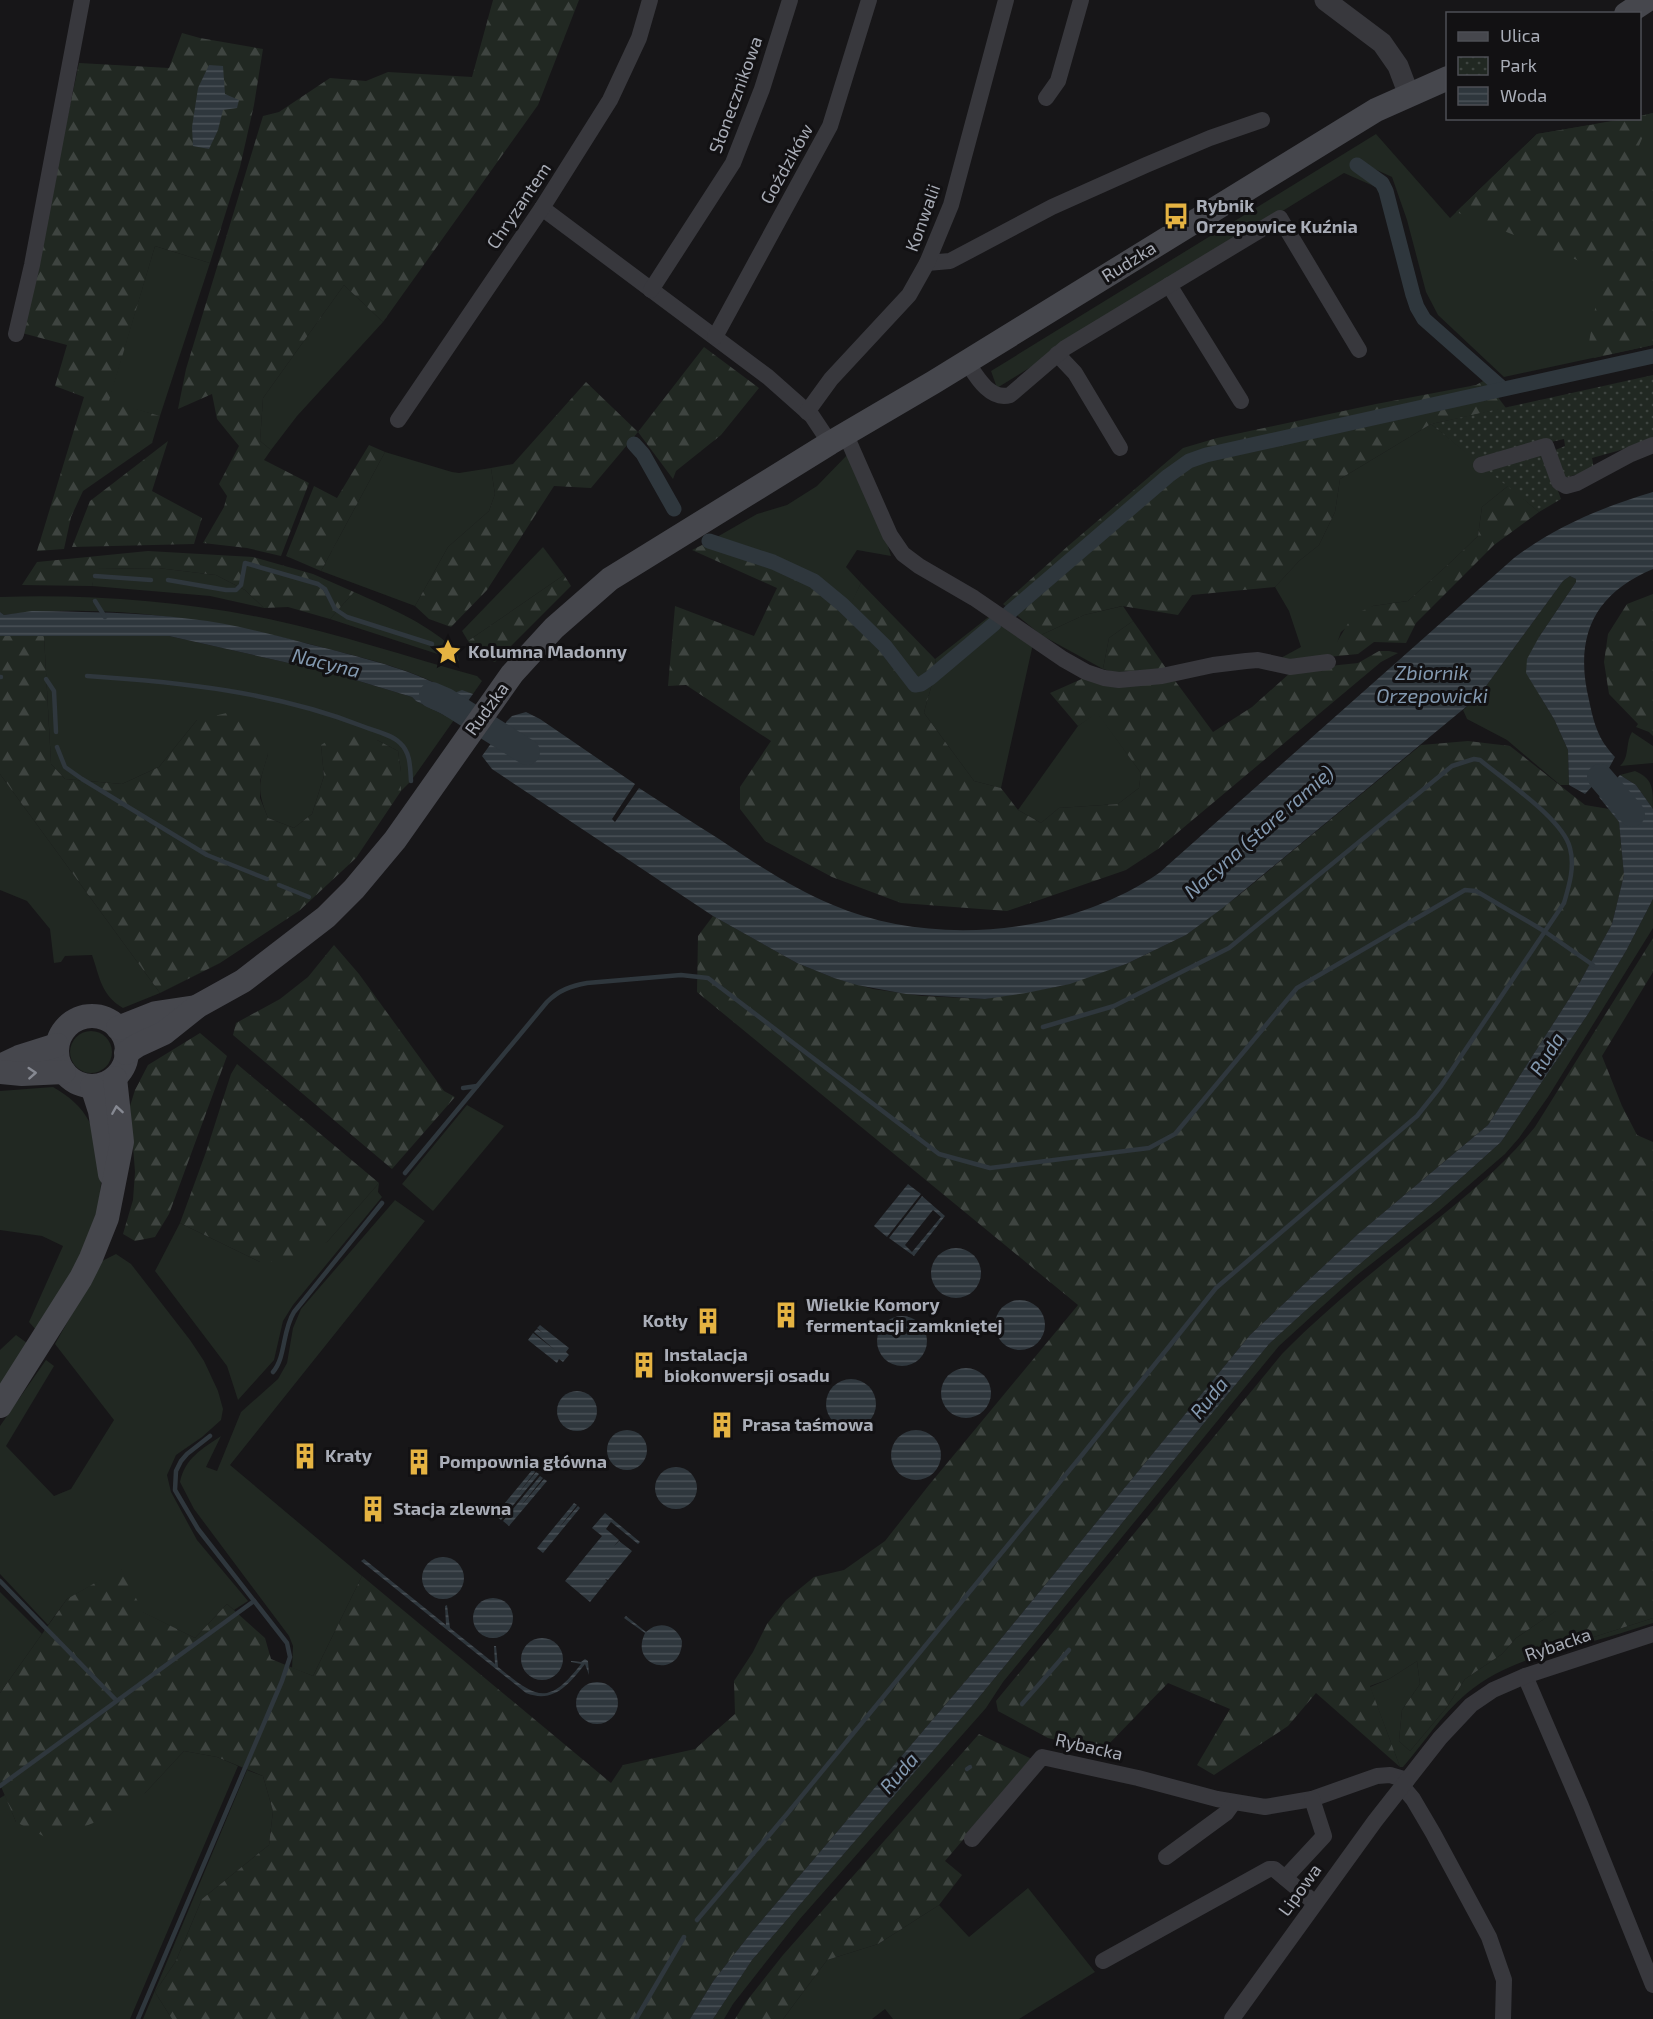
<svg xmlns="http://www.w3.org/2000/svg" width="1653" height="2019" viewBox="0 0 1653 2019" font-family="'Exo 2',sans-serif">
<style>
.grass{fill:#212822}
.forest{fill:url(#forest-firs)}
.park{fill:url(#park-dots)}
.water{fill:url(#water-rules);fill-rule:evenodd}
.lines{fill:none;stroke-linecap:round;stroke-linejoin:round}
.stream{stroke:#2f373d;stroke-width:4.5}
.canal{stroke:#2f373d;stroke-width:15}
.river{stroke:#2f373d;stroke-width:26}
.minor{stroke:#38383d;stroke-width:16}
.tertiary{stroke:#38383d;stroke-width:21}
.secondary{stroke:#46474d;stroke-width:24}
.oneway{stroke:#868992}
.labels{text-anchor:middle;stroke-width:6;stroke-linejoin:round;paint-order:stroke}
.street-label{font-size:18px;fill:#a9adb7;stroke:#121113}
.poi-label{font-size:18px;font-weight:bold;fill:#a9adb7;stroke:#121113;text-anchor:start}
.water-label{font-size:20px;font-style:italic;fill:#8399b0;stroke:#121113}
</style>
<defs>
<pattern id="forest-firs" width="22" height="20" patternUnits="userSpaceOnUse" patternTransform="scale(1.5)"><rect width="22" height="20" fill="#212822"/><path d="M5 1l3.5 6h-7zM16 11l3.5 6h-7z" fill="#3e4440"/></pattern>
<pattern id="park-dots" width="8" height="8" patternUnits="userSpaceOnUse" patternTransform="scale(1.5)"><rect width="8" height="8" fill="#212822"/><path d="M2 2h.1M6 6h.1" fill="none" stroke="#3e4440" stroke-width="1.8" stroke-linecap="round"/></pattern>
<pattern id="water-rules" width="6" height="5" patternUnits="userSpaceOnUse" patternTransform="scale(1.5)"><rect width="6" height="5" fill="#2f373d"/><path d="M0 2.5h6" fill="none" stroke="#4a5157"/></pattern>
</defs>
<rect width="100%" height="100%" fill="#171618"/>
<!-- grass -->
<g class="grass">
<polygon points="1653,113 1653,345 1504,377 1438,315 1426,292 1407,220 1392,177 1355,160 1351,169 1378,188 1344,173 997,388 991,371 1376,134 1450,218 1537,134 1623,119 1640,118 1640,116"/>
<polygon points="155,246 210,263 160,416 108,402"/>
<polygon points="344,285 383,322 297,416 271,450 260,441 263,398"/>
<polygon points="1431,424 1508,486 1482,507 1478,536 1452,561 1408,601 1373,606 1341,632 1336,646 1328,657 1277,660 1301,647 1289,611 1275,587 1299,561 1319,545 1335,512 1340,479"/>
<polygon points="385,452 452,472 459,473 491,468 495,494 489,511 448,547 415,606 321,571"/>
<polygon points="850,452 883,529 891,556 857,550 846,567 861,583 847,614 812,584 780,569 703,545 757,514 787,505 817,486"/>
<polygon points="543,547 564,575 468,641 462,631"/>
<polygon points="158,568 216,575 245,590 264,608 210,596 92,586 95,569"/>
<polygon points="1570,576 1576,579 1576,582 1539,637 1540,696 1554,719 1568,750 1569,785 1560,785 1507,740 1467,719 1463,710 1478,697 1563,581"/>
<path d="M354 592C388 607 424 622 452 647L450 650 457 654 459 661 330 619Z"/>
<path d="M0 597C89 594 181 601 269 619 339 634 408 657 477 676L482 681 473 694 462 691 454 693C415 670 368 659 325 648 220 621 112 602 4 615L0 612Z"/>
<polygon points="1123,606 1133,621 1109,638 1103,669 1041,635 1084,615"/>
<path d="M991 615 1033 644 1001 788 974 781 924 713C927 699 938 670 935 659Z"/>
<path d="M44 636H169L329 672 412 697 416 701 454 720 411 781 401 791V772L398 751 377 740 321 745 324 776 312 814 294 828 268 818C256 789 259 783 268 754L197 720 159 767 122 784 65 779 51 764Z"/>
<polygon points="1097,712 1141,773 1139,788 1118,804 1059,808 1041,823 1018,810 1078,726"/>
<path d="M1632 732 1653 746V763L1620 766C1630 757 1625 743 1632 732Z"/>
<path d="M1635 771C1653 779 1653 787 1653 809L1636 785 1620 775Z"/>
<path d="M0 774 160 993 123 1008C101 995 100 978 92 955L65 956 61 962 54 963 50 929 27 901 0 890Z"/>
<polygon points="1653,899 1653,928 1548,1097 1519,1138 1505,1154 1439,1211 1357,1275 1279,1346 1003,1682 986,1708 799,1920 733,2004 724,2019 713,2019 752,1960 971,1707 1269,1344 1316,1301 1442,1195 1501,1142 1588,1014 1626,951"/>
<circle cx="91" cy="1052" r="21"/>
<path d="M53 1087C70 1097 81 1106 90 1123H97C98 1143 101 1164 101 1183 98 1239 65 1285 37 1331L29 1322 63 1246 42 1236 0 1230V1091Z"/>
<polygon points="467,1105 504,1126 433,1211 402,1184"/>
<polygon points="379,1183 378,1192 382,1197 293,1305 283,1321 274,1360 238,1400 227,1366 155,1271 180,1223 260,1262 327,1242"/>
<path d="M395 1200 425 1221 230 1465 362 1576 313 1676 292 1668 293 1646 289 1636 194 1509 180 1482C185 1458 202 1449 221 1436L206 1467 217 1471 241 1412 278 1379 287 1363 293 1328 301 1309Z"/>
<polygon points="116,1254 131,1264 190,1340 204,1361 218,1391 223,1409 221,1420 202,1437 176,1455 167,1475 171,1492 197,1540 248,1601 234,1610 227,1604 195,1638 142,1612 121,1569 67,1599 48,1625 0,1574 0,1426 46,1360 54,1366 6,1446 54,1496 71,1489 114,1420 55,1344 102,1261"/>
<polygon points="16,1335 27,1343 0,1389 0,1350"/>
<polygon points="0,1592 42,1634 0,1693"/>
<path d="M1557 1610 1541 1650 1597 1636 1653 1618V1623C1631 1630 1609 1637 1587 1643 1542 1655 1503 1663 1466 1694 1442 1714 1424 1743 1403 1767H1400L1370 1687 1389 1679 1417 1661 1420 1684 1402 1710 1399 1741 1410 1751 1447 1707 1465 1679 1502 1654 1516 1638Z"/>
<polygon points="184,1751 217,1757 238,1766 130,2019 0,2019 0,1798 5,1795 16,1822 145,1793"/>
<polygon points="247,1770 263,1776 273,1811 269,1845 202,1899 176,1961 155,1992 172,2019 143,2019"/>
<polygon points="1028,1888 1095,1972 1019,2019 893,2019 885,2009 872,2019 783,2019 827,1960 878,1944 939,1905 969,1937"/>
</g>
<!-- forest -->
<g class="forest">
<polygon points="493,0 579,0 538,105 383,322 344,285 263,398 260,441 271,450 264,460 309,483 281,556 247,548 203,543 224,507 227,496 219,484 239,446 217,419 212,394 178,409 186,369 263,116 279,112 330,78 366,81 388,72 472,77"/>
<polygon points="182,33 200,38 263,49 254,105 240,167 210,263 155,246 109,401 160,416 152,443 83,491 71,517 64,549 37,551 84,397 55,386 67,345 22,333 79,63 169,68"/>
<polygon points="1653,113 1638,148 1653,164 1653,345 1594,358 1588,348 1602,270 1456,212 1537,134 1627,119 1640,118 1640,116"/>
<polygon points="704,347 759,388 721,435 676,471 673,479 638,432 591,488 554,486 487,590 451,627 429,619 415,606 448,547 489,511 495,494 491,468 513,464 586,382 638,432"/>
<polygon points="1485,380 1506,408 1431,424 1340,479 1335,512 1319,545 1299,561 1275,587 1192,595 1178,615 1122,606 1084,615 1041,635 1003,604 1068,546 1183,448 1217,438 1376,404 1476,385"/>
<polygon points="168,441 152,491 202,518 194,544 72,547 90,501"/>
<polygon points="369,445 385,452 321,571 286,556 314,486 337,498"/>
<polygon points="1508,486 1539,512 1494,545 1416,623 1406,643 1374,642 1358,654 1328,657 1353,615 1373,606 1408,601 1452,561 1478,536 1482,507"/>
<path d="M702 545 780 569 812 584 846 614 861 583 935 659C938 670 927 699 924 713L974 781 1001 788 1018 810 1041 823 1059 808 1118 804 1139 788 1141 773 1097 713 1078 726 1050 693 1084 678H1173L1213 732 1252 707 1290 673 1320 667 1358 663 1379 651H1389L1398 653 1381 662 1158 849 1126 870 1007 911 901 903 832 877 765 841 740 809V787L771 741 686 685 668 686 675 606 754 636 777 588 692 550Z"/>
<polygon points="148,551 253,557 313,574 354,592 330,619 288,607 264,608 245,590 216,575 158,568 96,569 92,586 22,585 37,562"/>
<polygon points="564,575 571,586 495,662 483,657 468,641"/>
<polygon points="1653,594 1653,736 1649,732 1636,727 1638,724 1609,694 1604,662 1608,634 1627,604"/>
<polygon points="1133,621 1168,671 1114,672 1103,669 1109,638"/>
<polygon points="0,636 44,636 51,764 65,779 122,784 159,767 197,720 235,711 259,728 268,754 260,781 260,798 268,818 294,828 312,814 324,776 321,745 344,731 377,740 398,751 401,772 401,791 356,858 299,911 220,963 160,993 0,774"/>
<polygon points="1468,741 1510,746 1585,805 1609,809 1619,822 1624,875 1612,924 1580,982 1488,1125 1358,1234 1250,1335 986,1657 751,1933 714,1980 690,2019 172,2019 155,1992 176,1961 202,1899 269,1845 273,1811 263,1776 217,1757 184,1751 145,1793 118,1813 51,1840 16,1822 0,1784 0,1693 67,1599 121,1568 143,1612 195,1638 227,1604 265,1638 271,1659 313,1676 362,1576 611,1783 623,1765 695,1749 735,1714 734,1681 753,1652 767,1624 786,1600 814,1577 844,1570 885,1541 929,1485 1078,1305 697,992 698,936 713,916 797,963 834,978 873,989 922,996 985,999 1061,986 1126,964 1186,935 1238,896 1421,745"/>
<path d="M1653 938V972L1602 1056 1622 1106 1637 1135 1653 1142V1618L1597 1636 1540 1650 1556 1611 1516 1638 1502 1654 1465 1679 1447 1707 1410 1751 1399 1741 1402 1710 1420 1684 1417 1661 1389 1679 1370 1686 1400 1767 1316 1693 1288 1726 1214 1775 1197 1765 1230 1709 1168 1683 1102 1751 1048 1738 998 1711 996 1701 1282 1354C1329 1306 1383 1264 1435 1221 1471 1192 1506 1163 1535 1127Z"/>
<polygon points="334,945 359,974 444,1091 455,1097 392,1169 233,1035 236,1023 280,999 308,977"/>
<polygon points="200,1033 227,1056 169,1214 155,1237 135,1241 123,1234 133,1200 135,1172 130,1106 135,1090 148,1065"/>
<polygon points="237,1064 379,1183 327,1242 295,1262 260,1262 180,1223 206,1152 231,1074"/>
<polygon points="979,1734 1032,1759 945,1861 962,1875 939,1905 878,1944 827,1960 783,2019 735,2019 745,2003 783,1955"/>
</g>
<!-- park -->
<g class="park">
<polygon points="1653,375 1653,439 1639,445 1592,458 1594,469 1562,479 1553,451 1565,446 1564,439 1516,450 1477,462 1431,424"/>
<polygon points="1544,452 1561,499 1539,512 1486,469"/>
</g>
<!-- water -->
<g class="water">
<polygon points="209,65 223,66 225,94 239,100 237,108 223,110 218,130 209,149 193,146 192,127 198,88"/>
<path d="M1653 492V569C1593 594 1574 638 1589 700 1594 724 1598 739 1615 757L1609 768 1585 794 1569 785 1568 750 1554 719 1526 673 1527 659 1539 637 1576 582V579L1570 576 1563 581 1478 697 1224 907 1186 935 1126 964 1070 984 1026 993 985 999 906 994 857 985 834 978 797 963 713 916 492 769 482 756 507 721 512 716 526 712 540 719 635 784 612 819 615 822 639 788C665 805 692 822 719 839 756 864 792 888 833 905 933 948 1069 935 1159 873L1514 558C1556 526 1603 507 1653 492Z"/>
<path d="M32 611C85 612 139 612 191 619 238 624 284 638 329 649 371 660 416 671 454 693L462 690 473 694 454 720 416 701 412 697 329 672 169 636H0V612L4 615Z"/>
<polygon points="1620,775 1636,785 1653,809 1653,899 1626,951 1588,1014 1501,1142 1442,1195 1316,1301 1269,1344 971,1707 752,1960 713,2019 690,2019 714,1980 751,1933 986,1657 1250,1335 1358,1234 1488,1125 1580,982 1612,924 1624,875 1619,822 1599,797"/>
<polygon points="908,1184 921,1194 887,1237 874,1226"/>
<path d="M922 1196 945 1216 914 1256 889 1238ZM933 1210 941 1217 912 1252 905 1245Z"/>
<circle cx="956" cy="1273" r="25"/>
<circle cx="1020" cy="1325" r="25"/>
<circle cx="902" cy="1341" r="25"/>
<polygon points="540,1325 569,1348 566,1352 569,1355 563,1362 559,1359 557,1363 528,1340 533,1333 555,1350 534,1332 537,1329 543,1333 537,1328"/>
<circle cx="966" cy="1393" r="25"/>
<circle cx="851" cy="1404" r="25"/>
<circle cx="577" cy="1411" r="20"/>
<circle cx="627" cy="1450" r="20"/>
<circle cx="916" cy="1455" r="25"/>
<circle cx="676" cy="1488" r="21"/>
<polygon points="533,1469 535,1472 516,1496 536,1472 539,1474 501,1520 495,1515"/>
<polygon points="540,1476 543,1478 520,1507 544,1479 547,1481 509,1526 503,1521"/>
<polygon points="574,1503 577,1505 558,1529 578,1506 580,1508 543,1553 537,1548"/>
<polygon points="605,1513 640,1542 638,1544 611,1522 606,1529 619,1540 614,1546 619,1541 632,1551 608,1580 605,1579 607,1581 590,1602 565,1581 602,1536 592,1528"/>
<circle cx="443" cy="1578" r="21"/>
<path d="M364 1559 446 1625 445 1606 447 1605 450 1628 495 1664 494 1646H496L498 1667C536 1698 548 1707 581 1664L571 1662V1661L581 1662 585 1659 588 1661 589 1675 585 1664C569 1684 554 1704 526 1693L361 1561Z"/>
<circle cx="493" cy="1618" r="20"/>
<path d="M626 1616 646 1632C659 1620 676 1625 682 1641 682 1680 628 1668 645 1633L624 1618Z"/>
<circle cx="542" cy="1659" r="21"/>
<circle cx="597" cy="1703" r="21"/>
</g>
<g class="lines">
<!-- stream -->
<g class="stream">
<polyline points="95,576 151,580"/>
<polyline points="168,580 226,590 236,590 241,585 245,563 318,584 325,589 335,609 347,617 432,644"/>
<polyline points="95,601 105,617"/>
<path d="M87 676C180 682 275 692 362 726 374 731 391 734 400 743 411 753 410 768 411 781"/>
<polyline points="0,677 1,677"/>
<polyline points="46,679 54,691 56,732"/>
<polyline points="57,747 65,767 82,779 207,855 267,879"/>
<polyline points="279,885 309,897"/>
<polyline points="463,1088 477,1086"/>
<path d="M405 1173 547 1002C559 990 571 986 587 983L681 975 708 978 939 1154 990 1168 1149 1148 1175 1134 1297 988 1465 890 1476 891 1544 931 1593 965"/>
<path d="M273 1372C286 1357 282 1331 294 1312L382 1203"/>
<polyline points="0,1581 116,1700"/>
<polyline points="1022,1704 1069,1650"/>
<polyline points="967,1769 970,1767"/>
<polyline points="0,1786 254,1601"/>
<path d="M697 1920 787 1814 1082 1455 1216 1288 1417 1116 1441 1086 1564 903C1569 886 1575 867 1570 848 1563 819 1504 780 1480 760L1474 759 1452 766 1229 948 1114 1006 1043 1027"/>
<polyline points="138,2019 282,1681 290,1657 287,1643 198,1529 175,1490 176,1471 181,1461 187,1454 210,1436"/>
<polyline points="636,2019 684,1937"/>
</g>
<!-- canal -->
<g class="canal">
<polyline points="1357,165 1382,183 1386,191 1413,295 1417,307 1424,319 1502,388"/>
<polyline points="634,444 643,454 674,509"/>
<polyline points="709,541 773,562 814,581 843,605 885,646 915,685 921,684 930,678 994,624"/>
<polyline points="1009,613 1168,476 1189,461 1206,455 1653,356"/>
</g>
<!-- river -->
<g class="river">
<polyline points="432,695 446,701 527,752"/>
<polyline points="1600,777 1632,814"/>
</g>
<!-- minor -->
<g class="minor">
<polyline points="1046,98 1058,81 1081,0"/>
<polyline points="542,208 768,377 812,416 830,443"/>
<polyline points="927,263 950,261 1052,207 1146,165 1210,138 1262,120"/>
<polyline points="1169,285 1241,401"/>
<polyline points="651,290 733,163 762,89 790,0"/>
<polyline points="16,334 32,265 82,0"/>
<polyline points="715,337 830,126 869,0"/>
<polyline points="1057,354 1075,373 1120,448"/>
<path d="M967 362C976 376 990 401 1010 395L1065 348 1280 218 1359 350"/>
<polyline points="807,412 831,379 909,295 927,263 951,205 1006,0"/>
<polyline points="398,420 542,208 610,100 639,38 650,0"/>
<polyline points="845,433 890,535 903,554 919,566 974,598 1063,659 1086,672 1104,678 1119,680 1162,676 1213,665 1246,661 1258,660 1290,667 1328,662"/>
<polyline points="1481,465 1546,446 1559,482 1566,486 1577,483 1631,454 1653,445"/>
<polyline points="1525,1676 1581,1806 1653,1985"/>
<polyline points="1402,1786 1413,1799 1433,1833 1489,1937 1504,1980 1503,2019"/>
<polyline points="972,1839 1042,1757 1138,1778 1217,1799 1265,1807 1312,1799 1377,1776 1390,1775 1407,1780"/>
<polyline points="1166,1857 1226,1813 1234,1802"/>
<polyline points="1285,1878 1324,1836 1312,1799"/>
<polyline points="1103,1961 1269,1869 1274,1869 1315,1903"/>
<polyline points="1232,2019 1375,1821 1440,1738 1471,1705 1493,1690 1525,1676 1653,1634"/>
</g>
<!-- tertiary -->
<polyline class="tertiary" points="1325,0 1382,43 1398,66 1409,95"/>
<!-- secondary -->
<g class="secondary">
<polyline points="1626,14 1647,0"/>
<circle cx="92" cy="1051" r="35"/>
<polyline points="118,1028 156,1013 196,1007"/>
<polyline points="126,1053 138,1045 164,1033 198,1006 243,981 326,917 354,889 395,840 512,674 554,628 610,579 830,443 934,382 1345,129 1376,110 1448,78"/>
<polyline points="0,1066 19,1057 57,1045"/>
<polyline points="0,1072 22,1074 64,1072"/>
<polyline points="92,1086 100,1111 110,1174"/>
<polyline points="0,1406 81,1278 91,1258 107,1218 122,1142 115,1078"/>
</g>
</g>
<!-- one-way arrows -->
<defs><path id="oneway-chevron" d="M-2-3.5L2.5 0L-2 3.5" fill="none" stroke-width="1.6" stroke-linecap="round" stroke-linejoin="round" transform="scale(1.5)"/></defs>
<g class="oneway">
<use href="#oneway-chevron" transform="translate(32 1073) rotate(-4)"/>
<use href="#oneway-chevron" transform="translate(117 1110) rotate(-99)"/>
</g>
<!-- icons -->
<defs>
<g id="bus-bare" transform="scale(2.07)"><path d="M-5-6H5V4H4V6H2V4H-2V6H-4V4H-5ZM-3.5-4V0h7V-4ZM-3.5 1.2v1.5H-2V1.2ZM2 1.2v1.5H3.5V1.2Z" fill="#e5b342" stroke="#121113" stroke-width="2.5" paint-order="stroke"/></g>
<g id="sight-bare" transform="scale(2.07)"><path d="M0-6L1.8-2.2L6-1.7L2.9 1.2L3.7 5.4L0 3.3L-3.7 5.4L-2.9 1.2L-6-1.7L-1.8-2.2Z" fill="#e5b342" stroke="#121113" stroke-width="2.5" paint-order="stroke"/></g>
<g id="building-bare" transform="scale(2.07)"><path d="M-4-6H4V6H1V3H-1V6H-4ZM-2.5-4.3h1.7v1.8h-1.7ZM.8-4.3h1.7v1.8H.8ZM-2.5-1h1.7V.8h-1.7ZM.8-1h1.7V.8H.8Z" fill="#e5b342" stroke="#121113" stroke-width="2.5" paint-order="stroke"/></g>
</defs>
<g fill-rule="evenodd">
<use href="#bus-bare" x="1176" y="216"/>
<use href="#sight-bare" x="448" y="652"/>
<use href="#building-bare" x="786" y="1315"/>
<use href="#building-bare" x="708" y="1321"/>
<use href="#building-bare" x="644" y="1365"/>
<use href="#building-bare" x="722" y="1425"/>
<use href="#building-bare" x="305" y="1456"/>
<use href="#building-bare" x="419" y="1462"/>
<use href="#building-bare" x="373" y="1509"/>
</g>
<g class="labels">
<!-- street labels -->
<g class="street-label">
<text transform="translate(736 95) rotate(-70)" y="6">Słonecznikowa</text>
<text transform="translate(787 164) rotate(-61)" y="6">Goździków</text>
<text transform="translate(519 206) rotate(-56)" y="6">Chryzantem</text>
<text transform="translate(923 218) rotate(-70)" y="6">Konwalii</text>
<text transform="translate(1129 262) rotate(-32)" y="6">Rudzka</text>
<text transform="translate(487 709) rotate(-54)" y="6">Rudzka</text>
<text transform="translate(1558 1645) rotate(-19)" y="6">Rybacka</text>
<text transform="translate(1089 1747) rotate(13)" y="6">Rybacka</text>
<text transform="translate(1300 1890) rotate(-54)" y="6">Lipowa</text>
</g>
<!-- poi labels -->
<g class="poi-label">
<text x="1196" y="212">Rybnik<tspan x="1196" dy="21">Orzepowice Kuźnia</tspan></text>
<text x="468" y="658">Kolumna Madonny</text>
<text x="806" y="1311">Wielkie Komory<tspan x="806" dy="21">fermentacji zamkniętej</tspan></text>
<text x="688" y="1327" text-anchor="end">Kotły</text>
<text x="664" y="1361">Instalacja<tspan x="664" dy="21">biokonwersji osadu</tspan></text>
<text x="742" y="1431">Prasa taśmowa</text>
<text x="325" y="1462">Kraty</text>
<text x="439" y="1468">Pompownia główna</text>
<text x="393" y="1515">Stacja zlewna</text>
</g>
<!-- water labels -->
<g class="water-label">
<text transform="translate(326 663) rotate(14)" y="7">Nacyna</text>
<text x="1432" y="680">Zbiornik<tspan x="1432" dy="23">Orzepowicki</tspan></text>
<text transform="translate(1259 832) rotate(-41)" y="7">Nacyna (stare ramię)</text>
<text transform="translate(1547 1054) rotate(-58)" y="7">Ruda</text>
<text transform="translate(1209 1398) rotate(-51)" y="7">Ruda</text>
<text transform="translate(899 1773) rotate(-49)" y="7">Ruda</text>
</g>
</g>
<!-- legend -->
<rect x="1446" y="12" width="195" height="108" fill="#121113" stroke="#4e4f55" stroke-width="1.5"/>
<rect x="1458" y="32" width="30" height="9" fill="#46474d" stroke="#4e4f55" stroke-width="1.5"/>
<text x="1500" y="42" font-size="18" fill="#a9adb7">Ulica</text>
<rect x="1458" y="57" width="30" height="18" fill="url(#park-dots)" stroke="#4e4f55" stroke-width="1.5"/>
<text x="1500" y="72" font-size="18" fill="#a9adb7">Park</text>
<rect x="1458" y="87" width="30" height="18" fill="url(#water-rules)" stroke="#4e4f55" stroke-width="1.5"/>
<text x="1500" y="102" font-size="18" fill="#a9adb7">Woda</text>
</svg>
